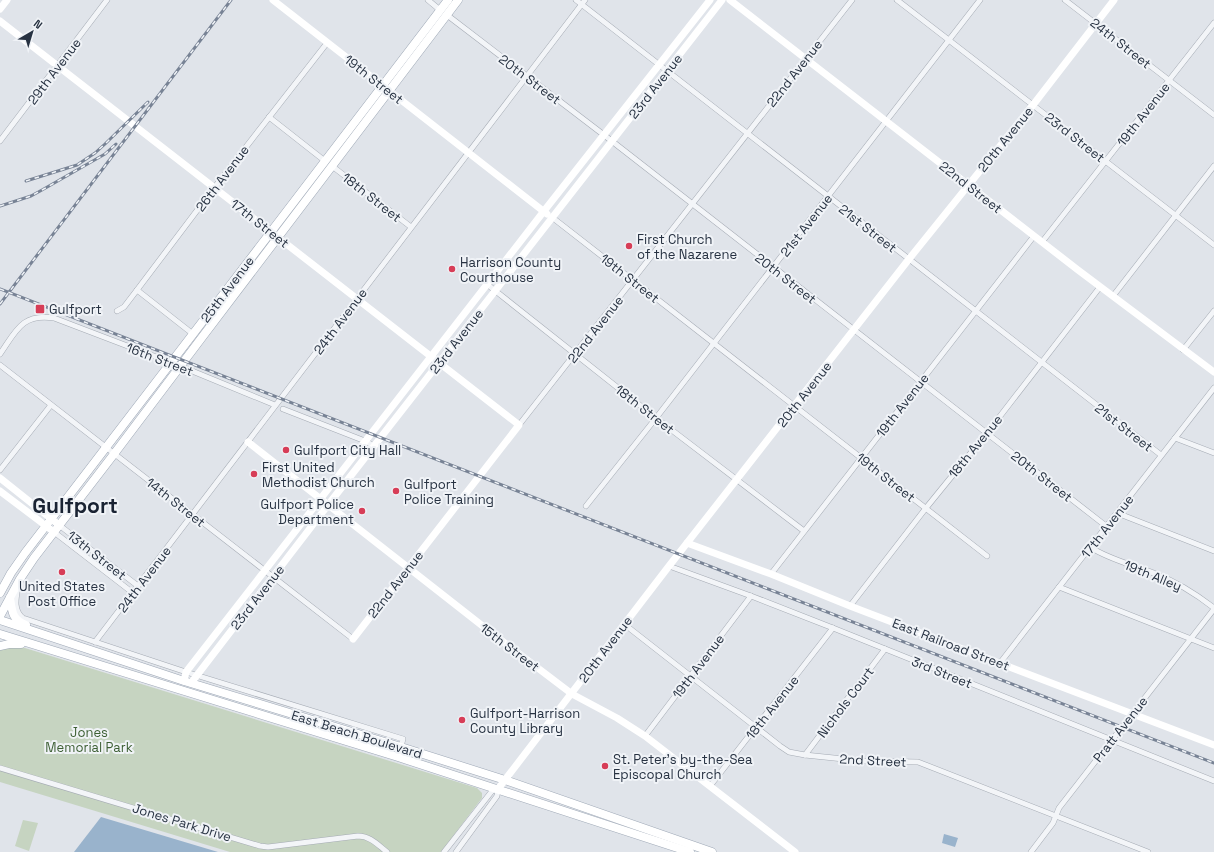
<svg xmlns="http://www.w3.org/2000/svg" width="1214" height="852" viewBox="0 0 1214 852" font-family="'Space Grotesk',sans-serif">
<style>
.green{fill:#c6d4c1}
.water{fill:#99b3cc}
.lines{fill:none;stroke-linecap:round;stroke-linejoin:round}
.street-casing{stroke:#a5abb4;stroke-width:6}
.primary-casing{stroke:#9ea8b6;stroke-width:9}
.street{stroke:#f3f5f8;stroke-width:5}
.secondary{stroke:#fff;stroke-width:7}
.primary{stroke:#fff;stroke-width:8}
.rail-casing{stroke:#788395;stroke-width:3}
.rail{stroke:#f0f3f7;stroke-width:1.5;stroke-dasharray:4.5;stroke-linecap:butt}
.poi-dot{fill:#d73d57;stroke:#f0f3f7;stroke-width:1.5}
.labels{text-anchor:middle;stroke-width:4;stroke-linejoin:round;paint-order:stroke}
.street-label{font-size:13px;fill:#273242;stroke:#f0f3f7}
.poi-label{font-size:13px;fill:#273242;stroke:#f0f3f7;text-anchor:start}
.park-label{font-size:13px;fill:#3d5f34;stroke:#f0f3f7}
.town-label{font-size:21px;font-weight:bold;fill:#1a2333;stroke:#f0f3f7}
</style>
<rect width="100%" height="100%" fill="#e0e4ea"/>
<!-- green -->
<g class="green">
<polygon points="15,647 25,648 477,788 482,793 482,798 441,852 230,852 0,782 0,650 6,648"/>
<polygon points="23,820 38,823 29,851 15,846"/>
</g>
<!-- water -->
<g class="water">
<polygon points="101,817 218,852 74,852"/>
<polygon points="944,834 958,838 955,847 942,843"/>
</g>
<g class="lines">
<!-- street casing -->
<g class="street-casing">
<g id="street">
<polyline points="428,0 440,10"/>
<polyline points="576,0 1161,455"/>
<polyline points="897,0 1214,245"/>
<polyline points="1065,0 1214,115"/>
<polyline points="447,15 604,135 1106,526"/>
<polyline points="269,117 325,161"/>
<polyline points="0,141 107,0"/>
<polyline points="332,166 411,227"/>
<polyline points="553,218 987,556"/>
<polyline points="1042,242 1214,23"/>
<polyline points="488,285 656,418 804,531"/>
<polyline points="137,290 193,334"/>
<polyline points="1113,296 1214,166"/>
<polyline points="117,311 124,307 137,290 214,188 327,43"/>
<polyline points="1183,350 1214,311"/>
<path d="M0 354C16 331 22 313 54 318L180 366 275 405"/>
<polyline points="0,365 353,639"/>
<polyline points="283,409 365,441 374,446"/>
<polyline points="519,425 852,0"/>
<polyline points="1175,438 1214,453"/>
<polyline points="0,470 51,405"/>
<polyline points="586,506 656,418 980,0"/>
<polyline points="1117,513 1214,551"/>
<polyline points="59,525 138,586"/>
<polyline points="54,532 133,593"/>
<path d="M1090 547C1110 560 1134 565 1156 574 1177 582 1196 594 1214 608"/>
<polyline points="669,566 751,596 833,628 1214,781"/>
<polyline points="771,574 1034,236"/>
<path d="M18 587C16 598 13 610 23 618L186 672 403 739 398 757"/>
<polyline points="1059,587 1214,648"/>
<polyline points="850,606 926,508 987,433 1100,287"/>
<polyline points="624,624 780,746 789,752 805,755 863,761 918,762 1148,852"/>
<polyline points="95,642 585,0"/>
<polyline points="1000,663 1214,388"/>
<polyline points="645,736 751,596"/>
<polyline points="805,755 885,649"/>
<path d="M0 768 260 846 268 847 358 836C370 836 378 845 387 852"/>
<polyline points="710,786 833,628"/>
<polyline points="444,852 492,791 497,789"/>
<polyline points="456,852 497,796 498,789"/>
<polyline points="1031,852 1053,823 1059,808 1214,609"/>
</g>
</g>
<!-- primary casing -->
<g class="primary-casing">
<g id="primary">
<polyline points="0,593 11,573 25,553 193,334 448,0"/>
<path d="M10 598C12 611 12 620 26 625"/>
<polyline points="0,616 20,579 34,558 114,454 200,340 458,0"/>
<polyline points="0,620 184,681 401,747 505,780 712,852"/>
<polyline points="0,634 398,757 690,852"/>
<polyline points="0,646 9,644 21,644"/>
</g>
</g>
<!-- street -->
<use href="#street" class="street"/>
<!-- secondary -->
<g class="secondary">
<polyline points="273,0 547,214"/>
<polyline points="730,0 1078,270 1214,372"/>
<polyline points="0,9 7,0"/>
<polyline points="0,21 519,425 353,639"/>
<polyline points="248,442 489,631 572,694 617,718 645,736 795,852"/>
<polyline points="0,478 59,525"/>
<polyline points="0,491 54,532"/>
<polyline points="687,543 771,574 850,606 1214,745"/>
<polyline points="184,681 186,672 544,211 710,0"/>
<polyline points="191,683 328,505 722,0"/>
<polyline points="498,789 669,566 909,259 1033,105 1114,0"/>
</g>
<!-- primary -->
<use href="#primary" class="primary"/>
<!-- rail casing -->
<g class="rail-casing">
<g id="rail">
<polyline points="26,181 77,165 95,153 105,144 148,102"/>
<polyline points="0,206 31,196 42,190 105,154 116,144"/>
<polyline points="0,289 1214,763"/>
<polyline points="0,304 231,0"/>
</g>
</g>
<!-- rail -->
<use href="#rail" class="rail"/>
</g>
<!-- markers -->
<g class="poi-dot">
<circle cx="629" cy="246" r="4"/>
<circle cx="452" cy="269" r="4"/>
<rect x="35" y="304" width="10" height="10" rx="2"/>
<circle cx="286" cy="450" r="4"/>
<circle cx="254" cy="474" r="4"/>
<circle cx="396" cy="491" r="4"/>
<circle cx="362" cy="511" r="4"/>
<circle cx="62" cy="572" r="4"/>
<circle cx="462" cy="720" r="4"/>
<circle cx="605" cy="766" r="4"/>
</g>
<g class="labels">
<!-- street labels -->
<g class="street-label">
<text transform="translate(1121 43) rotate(38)" y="5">24th Street</text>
<text transform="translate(54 71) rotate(-53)" y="5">29th Avenue</text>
<text transform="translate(794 73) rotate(-52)" y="5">22nd Avenue</text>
<text transform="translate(374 79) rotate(38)" y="5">19th Street</text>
<text transform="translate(530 79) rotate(37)" y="5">20th Street</text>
<text transform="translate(655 86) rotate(-52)" y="5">23rd Avenue</text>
<text transform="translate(1143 114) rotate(-52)" y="5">19th Avenue</text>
<text transform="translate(1075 137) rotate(38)" y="5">23rd Street</text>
<text transform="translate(1005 139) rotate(-51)" y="5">20th Avenue</text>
<text transform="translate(222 178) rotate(-53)" y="5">26th Avenue</text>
<text transform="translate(971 187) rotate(38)" y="5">22nd Street</text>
<text transform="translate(372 197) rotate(38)" y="5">18th Street</text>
<text transform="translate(260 223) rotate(38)" y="5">17th Street</text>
<text transform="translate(806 225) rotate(-52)" y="5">21st Avenue</text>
<text transform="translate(868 228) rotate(38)" y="5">21st Street</text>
<text transform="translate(630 278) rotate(38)" y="5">19th Street</text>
<text transform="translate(786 278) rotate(38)" y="5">20th Street</text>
<text transform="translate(227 289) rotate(-53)" y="5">25th Avenue</text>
<text transform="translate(340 321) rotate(-53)" y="5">24th Avenue</text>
<text transform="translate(595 329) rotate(-52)" y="5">22nd Avenue</text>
<text transform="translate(456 341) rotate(-52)" y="5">23rd Avenue</text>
<text transform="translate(160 359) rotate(21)" y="5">16th Street</text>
<text transform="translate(804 394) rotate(-52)" y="5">20th Avenue</text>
<text transform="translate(902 405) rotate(-52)" y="5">19th Avenue</text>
<text transform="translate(645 409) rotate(38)" y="5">18th Street</text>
<text transform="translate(1124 427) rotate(38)" y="5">21st Street</text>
<text transform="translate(975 446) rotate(-51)" y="5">18th Avenue</text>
<text transform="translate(1042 476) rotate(38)" y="5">20th Street</text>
<text transform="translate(886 477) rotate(38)" y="5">19th Street</text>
<text transform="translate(176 502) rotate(38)" y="5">14th Street</text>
<text transform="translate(1107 526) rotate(-52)" y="5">17th Avenue</text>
<text transform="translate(97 555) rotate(38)" y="5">13th Street</text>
<text transform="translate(1153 575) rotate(22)" y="5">19th Alley</text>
<text transform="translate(144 579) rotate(-53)" y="5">24th Avenue</text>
<text transform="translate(395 584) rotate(-52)" y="5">22nd Avenue</text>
<text transform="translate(257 597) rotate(-52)" y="5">23rd Avenue</text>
<text transform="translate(951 644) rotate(21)" y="5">East Railroad Street</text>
<text transform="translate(510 647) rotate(37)" y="5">15th Street</text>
<text transform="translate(605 649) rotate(-53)" y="5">20th Avenue</text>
<text transform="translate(698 666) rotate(-53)" y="5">19th Avenue</text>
<text transform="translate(942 672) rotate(22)" y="5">3rd Street</text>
<text transform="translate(845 702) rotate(-53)" y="5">Nichols Court</text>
<text transform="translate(772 707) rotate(-52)" y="5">18th Avenue</text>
<text transform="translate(1120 729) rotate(-52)" y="5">Pratt Avenue</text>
<text transform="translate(357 734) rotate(17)" y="5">East Beach Boulevard</text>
<text transform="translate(873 760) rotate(3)" y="5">2nd Street</text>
<text transform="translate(182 822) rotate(17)" y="5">Jones Park Drive</text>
</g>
<!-- poi labels -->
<g class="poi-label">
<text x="637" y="244">First Church<tspan x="637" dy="15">of the Nazarene</tspan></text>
<text x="460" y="267">Harrison County<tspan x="460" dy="15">Courthouse</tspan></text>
<text x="49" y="314">Gulfport</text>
<text x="294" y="455">Gulfport City Hall</text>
<text x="262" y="472">First United<tspan x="262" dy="15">Methodist Church</tspan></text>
<text x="404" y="489">Gulfport<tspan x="404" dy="15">Police Training</tspan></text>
<text x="354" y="509" text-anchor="end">Gulfport Police<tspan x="354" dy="15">Department</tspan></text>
<text x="62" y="591" text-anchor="middle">United States<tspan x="62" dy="15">Post Office</tspan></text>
<text x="470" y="718">Gulfport-Harrison<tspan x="470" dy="15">County Library</tspan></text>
<text x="613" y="764">St. Peter's by-the-Sea<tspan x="613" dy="15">Episcopal Church</tspan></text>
</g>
<!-- park labels -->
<g class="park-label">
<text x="89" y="737">Jones<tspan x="89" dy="15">Memorial Park</tspan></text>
</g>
<!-- town labels -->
<g class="town-label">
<text x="75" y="513">Gulfport</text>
</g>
</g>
<!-- north arrow -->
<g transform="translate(32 32) rotate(38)" stroke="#f0f3f7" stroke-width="3" paint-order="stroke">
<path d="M0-3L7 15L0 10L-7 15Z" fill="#273242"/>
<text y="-6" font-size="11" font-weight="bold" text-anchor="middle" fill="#273242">N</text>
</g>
</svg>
